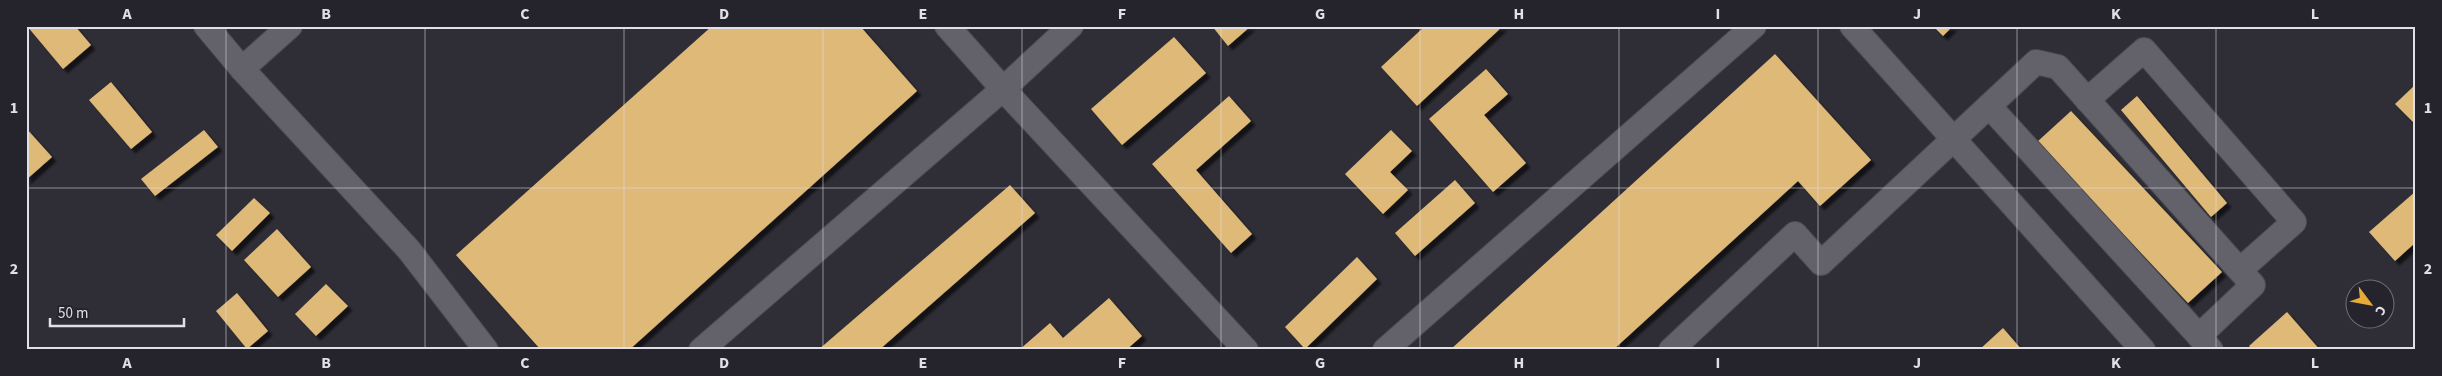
<svg xmlns="http://www.w3.org/2000/svg" width="2442" height="376" viewBox="0 0 2442 376" font-family="'Source Sans 3',sans-serif">
<style>
.building{fill:#dfb978;filter:url(#shadow)}
.lines{fill:none;stroke-linecap:round;stroke-linejoin:round}
.minor-casing{stroke:#4c4b52;stroke-width:26}
.minor{stroke:#63626b;stroke-width:24}
.grid{fill:none;stroke:#e1e0e6;stroke-width:1;stroke-opacity:0.55}
.neatline{fill:none;stroke:#e1e0e6;stroke-width:2}
.grid-label{font-size:16px;text-anchor:middle;font-weight:bold;fill:#e1e0e6}
</style>
<defs>
<filter id="shadow"><feDropShadow dx="4.5" dy="4.5" stdDeviation="1" flood-color="#0009"/></filter>
</defs>
<rect width="100%" height="100%" fill="#2f2e36"/>
<!-- building -->
<g class="building">
<polygon points="27,26 75,26 91,45 63,69"/>
<polygon points="712,26 860,26 917,91 629,350 541,350 456,255"/>
<polygon points="1212,26 1251,26 1228,46"/>
<polygon points="1425,26 1503,26 1417,106 1381,67"/>
<polygon points="1933,26 1953,26 1943,36"/>
<polygon points="1174,37 1206,73 1122,145 1091,109"/>
<polygon points="1775,54 1871,160 1820,206 1798,181 1613,350 1450,350"/>
<polygon points="1486,69 1508,94 1484,115 1526,163 1493,192 1429,119"/>
<polygon points="111,82 152,132 131,149 89,100"/>
<polygon points="2416,84 2416,125 2395,104"/>
<polygon points="1229,96 1251,121 1196,170 1252,234 1231,253 1152,164"/>
<polygon points="2137,96 2227,203 2211,217 2121,110"/>
<polygon points="2071,111 2222,272 2188,303 2037,142"/>
<polygon points="26,128 52,157 26,180"/>
<polygon points="204,130 218,147 155,196 141,179"/>
<polygon points="1391,130 1412,151 1390,172 1408,190 1383,214 1345,174"/>
<polygon points="1455,180 1475,203 1415,256 1395,233"/>
<polygon points="1010,185 1035,213 879,350 818,350"/>
<polygon points="2416,191 2416,242 2395,261 2369,232"/>
<polygon points="254,198 270,213 232,251 216,235"/>
<polygon points="277,229 311,267 278,297 244,260"/>
<polygon points="1357,257 1377,279 1305,349 1285,327"/>
<polygon points="326,284 348,306 316,336 295,314"/>
<polygon points="237,293 268,331 247,349 216,311"/>
<polygon points="1109,298 1142,336 1126,350 1019,350 1050,323 1063,338"/>
<polygon points="2287,312 2320,350 2253,350 2249,346"/>
<polygon points="2003,328 2022,350 1979,350"/>
</g>
<g class="lines">
<!-- minor casing -->
<g class="minor-casing">
<g id="minor">
<polyline points="206,26 242,69 409,250 486,350"/>
<polyline points="947,26 1003,89 1246,350"/>
<polyline points="1852,26 2143,350"/>
<polyline points="242,69 290,26"/>
<polyline points="2087,100 2144,50 2294,222 2240,270"/>
<polyline points="1989,106 2199,336"/>
<polyline points="701,350 1003,89 1071,26"/>
<polyline points="1385,350 1754,26"/>
<polyline points="1671,350 1795,234 1821,263 2036,62 2058,67 2253,285 2199,336 2211,350"/>
</g>
</g>
<!-- minor -->
<use href="#minor" class="minor"/>
</g>
<!-- grid -->
<path class="grid" d="M226 26V350M425 26V350M624 26V350M823 26V350M1022 26V350M1221 26V350M1420 26V350M1619 26V350M1818 26V350M2017 26V350M2216 26V350M26 188H2416"/>
<!-- border -->
<rect width="2442" height="376" fill="none" stroke="#25242c" stroke-width="55"/>
<!-- north arrow -->
<g transform="translate(2370 304) rotate(122)"><circle r="24" fill="#25242c" stroke="#706f76"/>
<path d="M0-4L9 19L0 12L-9 19Z" fill="#e7ac37"/>
<text y="-8" font-size="14" font-weight="bold" text-anchor="middle" fill="#e1e0e6">С</text>
</g>
<!-- scale -->
<path d="M50 318v8h134v-8" fill="none" stroke="#e1e0e6" stroke-width="2.5"/>
<text x="58" y="318" font-size="15" fill="#e1e0e6" stroke="#25242c" stroke-width="4" paint-order="stroke">50 m</text>
<rect x="28" y="28" width="2386" height="320" class="neatline"/>
<g class="grid-label">
<text x="127" y="19">A</text>
<text x="326" y="19">B</text>
<text x="525" y="19">C</text>
<text x="724" y="19">D</text>
<text x="923" y="19">E</text>
<text x="1122" y="19">F</text>
<text x="1320" y="19">G</text>
<text x="1519" y="19">H</text>
<text x="1718" y="19">I</text>
<text x="1917" y="19">J</text>
<text x="2116" y="19">K</text>
<text x="2315" y="19">L</text>
<text x="14" y="113">1</text>
<text x="2428" y="113">1</text>
<text x="14" y="274">2</text>
<text x="2428" y="274">2</text>
<text x="127" y="368">A</text>
<text x="326" y="368">B</text>
<text x="525" y="368">C</text>
<text x="724" y="368">D</text>
<text x="923" y="368">E</text>
<text x="1122" y="368">F</text>
<text x="1320" y="368">G</text>
<text x="1519" y="368">H</text>
<text x="1718" y="368">I</text>
<text x="1917" y="368">J</text>
<text x="2116" y="368">K</text>
<text x="2315" y="368">L</text>
</g>
</svg>
